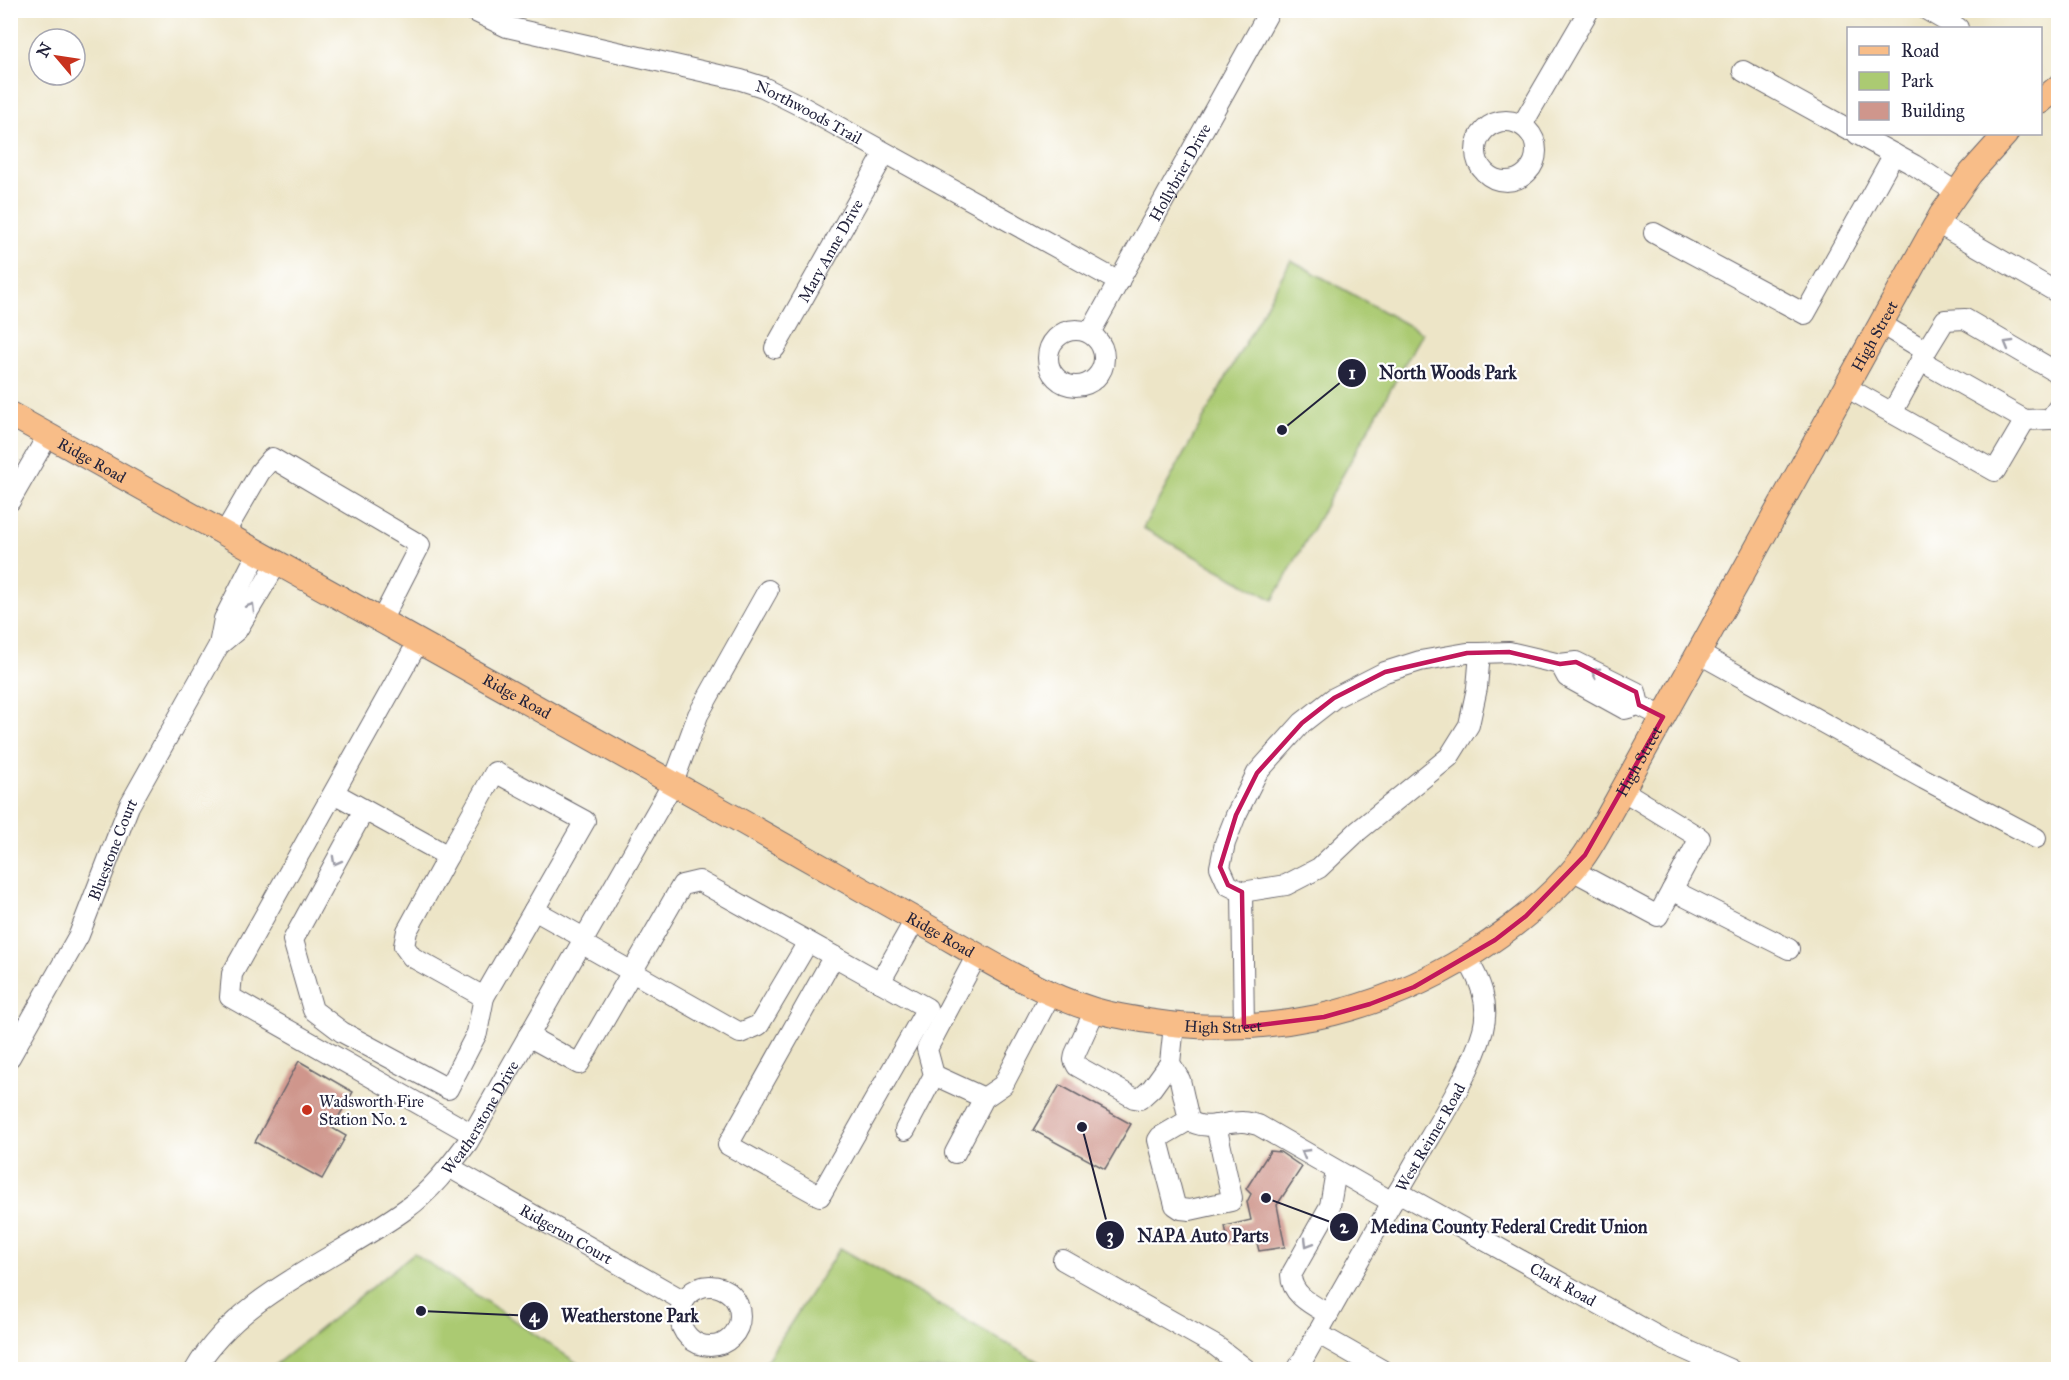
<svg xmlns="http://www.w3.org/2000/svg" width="2069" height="1380" viewBox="0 0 2069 1380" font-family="'IM FELL Great Primer',serif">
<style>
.green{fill:#abca72;stroke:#667656;stroke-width:1.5}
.building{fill:#cf968c}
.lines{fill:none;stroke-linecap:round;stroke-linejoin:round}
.minor-casing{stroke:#69666c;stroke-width:22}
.major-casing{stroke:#69666c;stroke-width:26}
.minor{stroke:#fff;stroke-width:20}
.major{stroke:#f8bd88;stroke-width:24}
.oneway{stroke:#9c9ca7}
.marked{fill:none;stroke:#c2185b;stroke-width:4.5;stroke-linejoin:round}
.poi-dot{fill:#c8321e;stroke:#fff;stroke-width:2}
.labels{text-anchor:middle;stroke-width:4.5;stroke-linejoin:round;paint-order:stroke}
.street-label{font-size:16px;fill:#22223b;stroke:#fff}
.poi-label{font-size:16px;fill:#22223b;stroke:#fff;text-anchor:start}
.leader{fill:none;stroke:#22223b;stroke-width:2}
.callout-dot{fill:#22223b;stroke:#fff;stroke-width:2}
.mark-label{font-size:18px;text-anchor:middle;font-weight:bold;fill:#fff}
.callout-label{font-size:18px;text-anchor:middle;font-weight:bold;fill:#22223b;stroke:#fff;stroke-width:4.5;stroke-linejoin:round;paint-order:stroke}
</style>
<rect width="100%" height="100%" fill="#fff"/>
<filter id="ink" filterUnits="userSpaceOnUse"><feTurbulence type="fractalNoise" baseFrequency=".0167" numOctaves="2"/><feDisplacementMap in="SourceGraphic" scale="12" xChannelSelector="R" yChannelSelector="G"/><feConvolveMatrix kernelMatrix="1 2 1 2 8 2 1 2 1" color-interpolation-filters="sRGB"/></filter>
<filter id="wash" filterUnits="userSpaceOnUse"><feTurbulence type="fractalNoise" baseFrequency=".008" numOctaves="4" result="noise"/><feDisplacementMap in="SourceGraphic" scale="24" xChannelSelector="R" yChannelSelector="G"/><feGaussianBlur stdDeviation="1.35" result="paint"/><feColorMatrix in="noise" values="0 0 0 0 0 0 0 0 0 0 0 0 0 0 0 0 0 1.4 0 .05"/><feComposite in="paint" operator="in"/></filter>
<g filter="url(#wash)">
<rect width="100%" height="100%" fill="#ede5c7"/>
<!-- green -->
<g class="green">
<polygon points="1291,260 1422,333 1273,600 1143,528"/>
<polygon points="840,1248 1049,1368 1052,1369 761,1369"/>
<polygon points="414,1253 586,1369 270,1369"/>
</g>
<g id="blocks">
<!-- building -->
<g class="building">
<polygon points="299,1061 353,1092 332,1128 346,1136 322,1179 255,1142"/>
<polygon points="1060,1085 1131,1124 1105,1169 1033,1130"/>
<polygon points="1270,1151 1280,1152 1302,1167 1277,1205 1285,1247 1259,1251 1256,1239 1229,1245 1225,1226 1251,1220 1247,1202 1251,1194 1246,1189"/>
</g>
</g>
</g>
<g filter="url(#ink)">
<use href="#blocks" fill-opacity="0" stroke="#69666c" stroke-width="1.5"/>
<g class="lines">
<!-- minor casing -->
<g class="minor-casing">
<g id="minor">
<path id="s1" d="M472 10 507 27 741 80 763 87 803 107 1119 282"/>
<polyline points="1927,10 1958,28"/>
<polyline points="1743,71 1848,129"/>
<circle cx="1506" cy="151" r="30"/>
<polyline points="1522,125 1589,10"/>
<polyline points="1857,134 1914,165 1957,193"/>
<polyline points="1937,223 2058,293"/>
<polyline points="1654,233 1805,314 1894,154"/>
<polyline points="1881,324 1926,351 1945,320 1965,319 2058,373"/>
<circle cx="1076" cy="358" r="28"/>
<path id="s2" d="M1090 333 1270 10"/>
<path id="s3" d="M775 348 885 153"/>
<polyline points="1921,361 2025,420 2050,419 2058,408"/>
<polyline points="1846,387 1995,471 2025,420"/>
<polyline points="1892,413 1926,351"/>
<polyline points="10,501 48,435"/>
<polyline points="224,534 260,472 272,458 420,545 381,621"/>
<polyline points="418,642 232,974 230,997 472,1134"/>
<polyline points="219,645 237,630 277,563"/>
<polyline points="1480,653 1477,688 1469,725 1449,757 1358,831 1319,868 1286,885 1242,892 1228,885 1220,867 1225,843 1236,815 1257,773 1302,723 1334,698 1385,672 1420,661 1467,653 1480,653 1509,652 1560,664"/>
<polyline points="1698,653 1924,779 2036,838"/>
<polyline points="1639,705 1636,692 1576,662 1560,664 1567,677 1625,709 1639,705 1663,717"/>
<polyline points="334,793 448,856 495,772 585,821 534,910 584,938"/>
<polyline points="364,810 293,940 313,1010 342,1032 448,1089 477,1033 484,997 412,957 404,946 407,931 448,856"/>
<polyline points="1572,870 1658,916 1700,838 1622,790"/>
<polyline points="1672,890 1789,949"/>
<polyline points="1242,892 1244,1027"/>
<polyline points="581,943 740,1033 759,1025 808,942"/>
<polyline points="880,982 915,920"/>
<polyline points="484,997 534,910"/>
<polyline points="1095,1010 1075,1054 1074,1060 1077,1066 1134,1098 1140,1099 1152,1088 1170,1063"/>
<path d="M1174 1025 1170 1063 1180 1080 1189 1120C1204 1132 1226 1121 1243 1122 1248 1122 1253 1124 1258 1125L1392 1202"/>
<polyline points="528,1036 579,1064 682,885 699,881 927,1008 820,1196 728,1145 834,956"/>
<path id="s4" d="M10 1057 79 935 129 806 219 645 224 619 258 552"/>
<polyline points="934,1075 984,1098"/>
<polyline points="1189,1120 1160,1137 1158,1140 1175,1205 1181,1209 1190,1210 1231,1201 1232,1198 1216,1125"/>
<polyline points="905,1130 934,1075 927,1049 977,955"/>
<polyline points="955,1153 984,1098 1003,1085 1051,993"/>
<path id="s5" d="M449 1167 684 1301"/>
<path id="s6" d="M1398 1192 1664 1340 1731 1370"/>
<polyline points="1063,1260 1216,1346 1247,1370"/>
<circle cx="710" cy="1316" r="30"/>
<path d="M1328 1314C1313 1305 1291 1295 1291 1275L1330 1206 1336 1171"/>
<polyline points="1317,1333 1382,1370"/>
<path id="s7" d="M195 1370C237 1295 339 1258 406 1209 431 1191 449 1167 468 1142L673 783 698 715 768 590"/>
<path id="s8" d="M1297 1370C1335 1302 1373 1235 1412 1168 1435 1128 1471 1074 1483 1030 1490 1003 1480 980 1466 957"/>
</g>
</g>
<!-- major casing -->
<g class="major-casing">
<g id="major">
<polyline points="2040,102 2058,87"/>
<path id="s9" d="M10 414C253 550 497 684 739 820 803 856 866 892 930 928 983 958 1036 992 1094 1010 1111 1015 1130 1018 1148 1021 1262 1039 1374 1015 1472 954 1513 928 1552 897 1582 859 1591 847 1598 833 1606 820L1941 215 1970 174 2006 134"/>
</g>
</g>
<!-- minor -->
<use href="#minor" class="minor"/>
<!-- major -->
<use href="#major" class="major"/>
</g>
<!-- one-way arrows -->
<defs><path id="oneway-chevron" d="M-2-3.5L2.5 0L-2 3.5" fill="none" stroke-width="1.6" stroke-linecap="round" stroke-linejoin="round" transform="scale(1.5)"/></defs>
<g class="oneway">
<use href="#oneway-chevron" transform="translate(2008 344) rotate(-150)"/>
<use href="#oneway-chevron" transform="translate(251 607) rotate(-59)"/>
<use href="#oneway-chevron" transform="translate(1595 672) rotate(-153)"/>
<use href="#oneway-chevron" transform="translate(336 861) rotate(119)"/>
<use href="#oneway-chevron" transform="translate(1305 1153) rotate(-150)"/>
<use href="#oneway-chevron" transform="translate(1308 1243) rotate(121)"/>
</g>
</g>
<!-- marked area -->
<path class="marked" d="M1509 652 1560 664 1576 662 1636 692 1639 705 1663 717 1585 855 1526 916 1495 940 1414 987 1370 1004 1324 1017 1244 1027 1242 892 1228 885 1220 867 1236 815 1257 773 1302 723 1334 698 1385 672 1467 653Z"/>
<!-- markers -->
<circle class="poi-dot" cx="307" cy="1110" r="6"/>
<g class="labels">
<!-- street labels -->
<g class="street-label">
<text dy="6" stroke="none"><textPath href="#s1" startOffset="354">Northwoods Trail</textPath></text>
<text dy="6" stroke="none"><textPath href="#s2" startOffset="184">Hollybrier Drive</textPath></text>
<text dy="6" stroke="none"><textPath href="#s3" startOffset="112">Mary Anne Drive</textPath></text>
<text dy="6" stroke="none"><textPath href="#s9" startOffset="2376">High Street</textPath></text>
<text dy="6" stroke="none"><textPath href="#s9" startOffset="94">Ridge Road</textPath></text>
<text dy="6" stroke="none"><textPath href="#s9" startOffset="580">Ridge Road</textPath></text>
<text dy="6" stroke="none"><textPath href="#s9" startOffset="1890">High Street</textPath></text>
<text dy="6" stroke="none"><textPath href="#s4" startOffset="232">Bluestone Court</textPath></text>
<text dy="6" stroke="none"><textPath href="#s9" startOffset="1066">Ridge Road</textPath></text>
<text dy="6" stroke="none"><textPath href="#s9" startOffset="1368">High Street</textPath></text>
<text dy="6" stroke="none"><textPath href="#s7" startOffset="387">Weatherstone Drive</textPath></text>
<text dy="6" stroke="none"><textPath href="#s8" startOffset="268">West Reimer Road</textPath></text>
<text dy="6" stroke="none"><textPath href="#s5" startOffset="135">Ridgerun Court</textPath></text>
<text dy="6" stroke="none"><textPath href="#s6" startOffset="189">Clark Road</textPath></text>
</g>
<!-- poi labels -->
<g class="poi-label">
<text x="319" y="1107">Wadsworth Fire<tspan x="319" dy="18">Station No. 2</tspan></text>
</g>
</g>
<!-- callouts -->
<path class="leader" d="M1282 430L1352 373M1266 1198L1344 1227M1082 1127L1110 1235M421 1311L534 1316"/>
<g class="callout-dot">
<circle cx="1282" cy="430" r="6"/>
<circle cx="1266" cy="1198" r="6"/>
<circle cx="1082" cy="1127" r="6"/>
<circle cx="421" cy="1311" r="6"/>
<circle cx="1352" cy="373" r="15"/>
<circle cx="1344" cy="1227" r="15"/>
<circle cx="1110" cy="1235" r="15"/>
<circle cx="534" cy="1316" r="15"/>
</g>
<g class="mark-label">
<text x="1352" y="379">1</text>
<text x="1344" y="1233">2</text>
<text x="1110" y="1242">3</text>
<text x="534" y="1322">4</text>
</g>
<g class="callout-label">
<text x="1448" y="379">North Woods Park</text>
<text x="1509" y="1233">Medina County Federal Credit Union</text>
<text x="1203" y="1242">NAPA Auto Parts</text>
<text x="630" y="1322">Weatherstone Park</text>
</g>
<!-- margin -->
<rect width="2069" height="1380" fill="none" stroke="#fff" stroke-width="36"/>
<!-- legend -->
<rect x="1847" y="27" width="195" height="108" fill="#ffffff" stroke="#a7a7b1" stroke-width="1.5"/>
<rect x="1859" y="46" width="30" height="9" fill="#f8bd88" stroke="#a7a7b1" stroke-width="1.5"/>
<text x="1901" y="57" font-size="18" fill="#22223b">Road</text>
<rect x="1859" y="72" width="30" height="18" fill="#abca72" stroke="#a7a7b1" stroke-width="1.5"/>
<text x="1901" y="87" font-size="18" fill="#22223b">Park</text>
<rect x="1859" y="102" width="30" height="18" fill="#cf968c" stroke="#a7a7b1" stroke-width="1.5"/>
<text x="1901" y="117" font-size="18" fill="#22223b">Building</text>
<!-- north arrow -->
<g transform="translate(57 57) rotate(299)"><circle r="28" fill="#ffffff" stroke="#a7a7b1" stroke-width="1.5"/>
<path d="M0-4.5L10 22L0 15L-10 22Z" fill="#c8321e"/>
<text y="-9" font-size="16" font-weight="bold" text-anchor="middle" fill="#22223b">N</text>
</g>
</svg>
